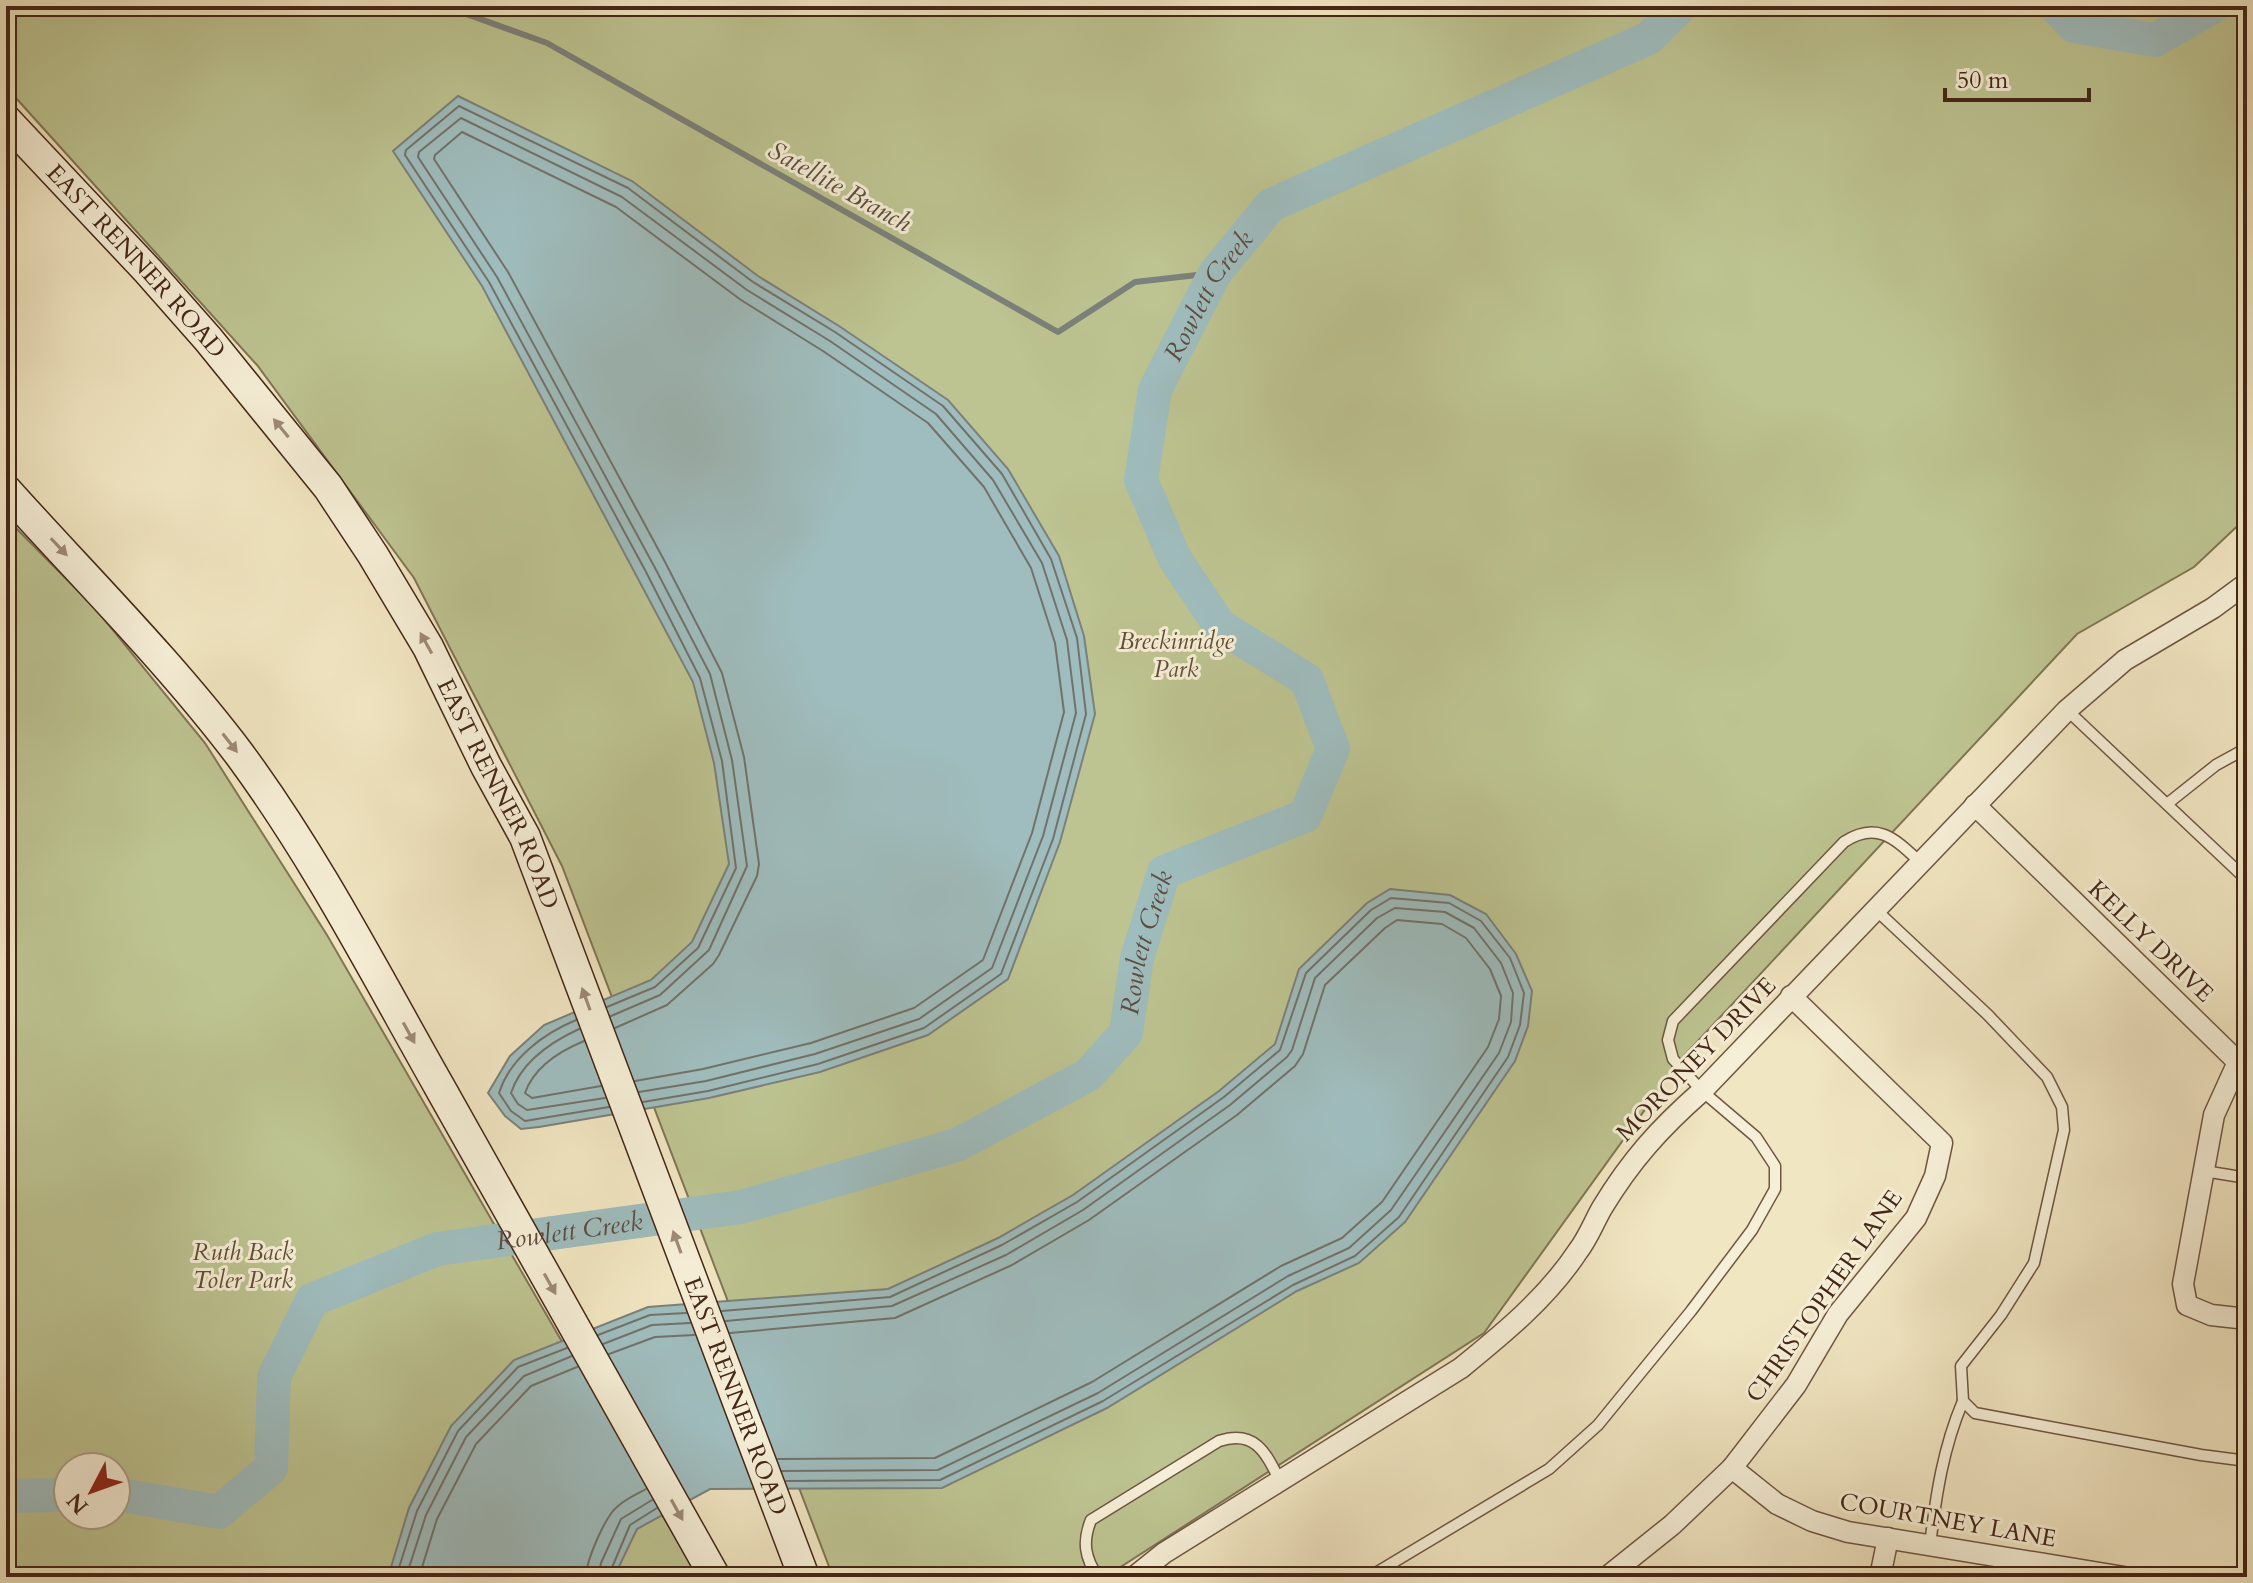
<svg xmlns="http://www.w3.org/2000/svg" width="2253" height="1583" viewBox="0 0 2253 1583" font-family="Cardo,serif">
<style>
.green{fill:#bdc491;stroke:#817554;stroke-width:2;fill-rule:evenodd}
.water{fill:#9fbdbe;stroke:#7b817b;stroke-width:2}
.lines{fill:none;stroke-linecap:round;stroke-linejoin:round}
.shore{stroke:#72726a;stroke-width:2}
.stream{stroke:#7b817b;stroke-width:6}
.river{stroke:#9fbdbe;stroke-width:34}
.lane-casing{stroke:#705642;stroke-width:13}
.street-casing{stroke:#705642;stroke-width:23}
.secondary-casing{stroke:#452617;stroke-width:33}
.lane{stroke:#f6efd7;stroke-width:10}
.street{stroke:#f6efd7;stroke-width:20}
.secondary{stroke:#f6efd7;stroke-width:30}
.oneway{fill:#9e8a77}
.labels{text-anchor:middle;stroke-width:6;stroke-linejoin:round;paint-order:stroke}
.street-label{font-size:24px;fill:#452617;stroke:#f6efd7}
.park-label{font-size:24px;font-style:italic;fill:#634e36;stroke:#f6efd7}
.water-label{font-size:26px;font-style:italic;fill:#5c4c41;stroke:#f6efd7}
</style>
<rect width="100%" height="100%" fill="#f1e6c2"/>
<filter id="stains"><feTurbulence type="fractalNoise" baseFrequency=".0025" numOctaves="4"/><feColorMatrix values="0 0 0 0 .2 0 0 0 0 .09 0 0 0 0 .02 0 0 0 .5 -.17"/></filter>
<radialGradient id="worn" r=".72"><stop offset=".6" stop-color="#630" stop-opacity="0"/><stop offset="1" stop-color="#630" stop-opacity=".3"/></radialGradient>
<!-- green -->
<g class="green">
<polygon points="6,6 2247,6 2247,517 2194,567 2077,634 1683,1057 1484,1333 1105,1577 833,1577 562,866 414,578 257,365 6,87"/>
<path d="M6 518 95 608 205 743 327 935 698 1577H6ZM68 1467H116V1515H68Z"/>
</g>
<!-- water -->
<g class="water">
<polygon points="458,96 632,181 758,276 839,326 948,400 1008,469 1059,556 1084,636 1095,714 1060,842 1008,979 928,1035 820,1072 709,1098 539,1127 521,1129 505,1116 488,1093 510,1056 544,1025 651,980 692,942 729,864 714,763 693,682 482,286 393,151"/>
<polygon points="1390,889 1450,895 1486,914 1516,954 1532,991 1528,1026 1515,1061 1405,1222 1359,1263 1297,1291 1107,1408 942,1488 710,1489 637,1529 614,1577 388,1577 409,1508 451,1426 514,1360 648,1307 888,1289 998,1238 1073,1195 1219,1091 1275,1044 1299,969 1367,903"/>
</g>
<g class="lines">
<!-- shore -->
<g class="shore">
<polyline points="607,1007 655,987 698,948 736,868 722,761 700,678 645,570 489,282 405,155 406,150 459,106 628,188 753,282 835,332 943,406 1002,474 1051,559 1077,638 1086,714 1053,839 1001,974 924,1028 818,1064 708,1091 643,1102"/>
<polyline points="611,1016 660,995 709,950 747,866 732,760 710,674 654,566 497,277 418,157 419,152 461,118 622,197 747,290 830,341 936,414 993,480 1042,563 1067,640 1076,713 1043,836 992,968 919,1019 815,1054 706,1081 639,1092"/>
<path d="M576 1020C543 1034 510 1058 499 1093L511 1111 525 1121 609 1107"/>
<polyline points="615,1028 667,1005 713,964 719,955 757,876 759,864 744,757 722,673 664,560 508,272 434,159 435,155 462,132 616,207 741,300 823,351 928,423 984,487 1031,568 1055,643 1064,712 1032,833 983,960 914,1008 811,1043 703,1069 635,1081"/>
<path d="M579 1029C551 1042 521 1062 511 1093L518 1104 527 1110 605 1098"/>
<path d="M584 1041C560 1051 534 1067 525 1093L532 1098 601 1086"/>
<polyline points="722,1311 890,1297 1002,1245 1077,1202 1224,1097 1280,1050 1306,973 1371,910 1391,898 1449,903 1481,921 1510,958 1524,993 1520,1025 1508,1057 1399,1217 1355,1256 1293,1285 1103,1401 940,1480 786,1481"/>
<polyline points="726,1321 892,1306 1006,1255 1083,1210 1230,1105 1287,1057 1292,1050 1315,978 1377,918 1395,908 1445,912 1474,928 1501,963 1513,993 1511,1022 1499,1053 1391,1210 1349,1248 1288,1276 1098,1393 938,1470 782,1471"/>
<polyline points="730,1333 895,1318 1012,1265 1089,1220 1237,1115 1295,1066 1303,1054 1325,985 1385,928 1397,920 1442,924 1466,938 1490,969 1501,996 1499,1019 1488,1047 1382,1202 1342,1238 1281,1266 1092,1382 935,1458 778,1459"/>
<polyline points="598,1335 650,1315 686,1313"/>
<polyline points="603,1344 652,1325 690,1323"/>
<polyline points="609,1354 655,1337 694,1335"/>
<polyline points="396,1577 417,1511 458,1431 518,1367 567,1348"/>
<polyline points="406,1577 426,1515 466,1437 524,1376 572,1356"/>
<polyline points="419,1577 437,1519 476,1444 531,1386 577,1367"/>
<path d="M586 1577C586 1561 605 1516 618 1506 626 1499 637 1494 646 1489"/>
<polyline points="598,1577 601,1563 621,1519 652,1500"/>
<polyline points="608,1577 630,1525 657,1508"/>
</g>
<!-- stream -->
<polyline class="stream" points="444,6 547,43 1058,332 1135,282 1215,273"/>
<!-- river -->
<g class="river">
<polyline points="2055,6 2074,26 2155,40 2214,6"/>
<path id="s1" d="M116 1494 219 1512 271 1468 274 1377 312 1300 437 1249 741 1207 957 1145 1088 1075 1126 1033 1137 958 1164 872 1305 816 1333 749 1307 680 1220 626 1175 559 1141 480 1155 390 1215 273 1271 205 1649 38 1681 6"/>
<polyline points="6,1496 68,1495"/>
</g>
<!-- lane casing -->
<g class="lane-casing">
<g id="lane">
<polyline points="2067,710 2247,880"/>
<polyline points="2167,804 2216,765 2247,748"/>
<polyline points="1875,909 1988,1015 2047,1077 2062,1107 2064,1130 2034,1263 2001,1315 1961,1366 1963,1401 1975,1413 2201,1455 2247,1461"/>
<polyline points="2204,1171 2247,1178"/>
<path d="M1930 1545C1936 1495 1943 1448 1963 1401"/>
<path d="M1098 1577C1085 1558 1082 1542 1091 1520L1219 1441C1255 1429 1266 1453 1280 1481"/>
<path d="M1369 1577 1549 1469 1598 1425 1691 1311 1752 1230 1775 1189V1166L1756 1137 1702 1091 1673 1059 1668 1040 1673 1021 1844 842C1878 820 1896 840 1920 862"/>
</g>
</g>
<!-- street casing -->
<g class="street-casing">
<g id="street">
<polyline points="1975,805 2238,1062 2214,1115 2183,1284 2187,1305 2211,1315 2247,1319"/>
<polyline points="1732,1468 1777,1504 1812,1521 1848,1532 2124,1577"/>
<path d="M1134 1577 1164 1553 1461 1368C1504 1333 1547 1298 1578 1251 1588 1238 1594 1222 1602 1208 1631 1160 1660 1128 1702 1091L2067 710 2125 660 2213 608 2247 583"/>
<polyline points="1607,1577 1672,1525 1732,1468 1796,1385 1838,1314 1916,1218 1935,1176 1942,1143 1791,996"/>
<polyline points="1880,1577 1888,1538"/>
</g>
</g>
<!-- secondary casing -->
<g class="secondary-casing">
<g id="secondary">
<path id="s2" d="M6 120 148 271 208 339 328 487 373 555 428 647 486 766 525 837 804 1577"/>
<path d="M6 490C85 578 169 661 240 755 316 858 376 975 439 1086 531 1250 623 1413 715 1577"/>
</g>
</g>
<!-- lane -->
<use href="#lane" class="lane"/>
<!-- street -->
<use href="#street" class="street"/>
<!-- secondary -->
<use href="#secondary" class="secondary"/>
</g>
<!-- one-way arrows -->
<defs><path id="oneway-solid" d="M-6-.8H1V-3.2L6.5 0L1 3.2V.8H-6Z" transform="scale(2)"/></defs>
<g class="oneway">
<use href="#oneway-solid" transform="translate(281 428) rotate(-129)"/>
<use href="#oneway-solid" transform="translate(59 547) rotate(47)"/>
<use href="#oneway-solid" transform="translate(426 643) rotate(-119)"/>
<use href="#oneway-solid" transform="translate(230 743) rotate(52)"/>
<use href="#oneway-solid" transform="translate(586 999) rotate(-110)"/>
<use href="#oneway-solid" transform="translate(409 1033) rotate(61)"/>
<use href="#oneway-solid" transform="translate(677 1242) rotate(-110)"/>
<use href="#oneway-solid" transform="translate(550 1284) rotate(61)"/>
<use href="#oneway-solid" transform="translate(677 1510) rotate(61)"/>
</g>
<g class="labels">
<!-- street labels -->
<g class="street-label">
<text dy="8" stroke="none"><textPath href="#s2" startOffset="192">EAST RENNER ROAD</textPath></text>
<text dy="8" stroke="none"><textPath href="#s2" startOffset="840">EAST RENNER ROAD</textPath></text>
<text transform="translate(2151 941) rotate(44)" y="8">KELLY DRIVE</text>
<text transform="translate(1696 1059) rotate(-46)" y="8">MORONEY DRIVE</text>
<text transform="translate(1824 1296) rotate(-55)" y="8">CHRISTOPHER LANE</text>
<text dy="8" stroke="none"><textPath href="#s2" startOffset="1488">EAST RENNER ROAD</textPath></text>
<text transform="translate(1948 1520) rotate(10)" y="8">COURTNEY LANE</text>
</g>
<!-- park labels -->
<g class="park-label">
<text x="1176" y="649">Breckinridge<tspan x="1176" dy="28">Park</tspan></text>
<text x="243" y="1260">Ruth Back<tspan x="243" dy="28">Toler Park</tspan></text>
</g>
<!-- water labels -->
<g class="water-label">
<text transform="translate(840 186) rotate(29)" y="9">Satellite Branch</text>
<text dy="9" stroke="none"><textPath href="#s1" startOffset="2154">Rowlett Creek</textPath></text>
<text dy="9" stroke="none"><textPath href="#s1" startOffset="1314">Rowlett Creek</textPath></text>
<text dy="9" stroke="none"><textPath href="#s1" startOffset="618">Rowlett Creek</textPath></text>
</g>
</g>
<!-- margin -->
<rect width="2253" height="1583" fill="none" stroke="#f1e6c2" stroke-width="32"/>
<rect x="8" y="8" width="2237" height="1567" fill="none" stroke="#452617" stroke-width="4"/>
<rect x="16" y="16" width="2221" height="1551" fill="none" stroke="#452617" stroke-width="2"/>
<!-- north arrow -->
<g transform="translate(92 1491) rotate(229)"><circle r="38" fill="#f6efd7" stroke="#af9f8a" stroke-width="2"/>
<path d="M0-6L14 30L0 20L-14 30Z" fill="#8f2418"/>
<text y="-12" font-size="22" font-weight="bold" text-anchor="middle" fill="#452617">N</text>
</g>
<!-- scale -->
<path d="M1945 88v12h144v-12" fill="none" stroke="#452617" stroke-width="4"/>
<text x="1957" y="88" font-size="24" fill="#452617" stroke="#f6efd7" stroke-width="6" paint-order="stroke">50 m</text>
<rect width="100%" height="100%" filter="url(#stains)"/>
<rect width="100%" height="100%" fill="url(#worn)"/>
</svg>
